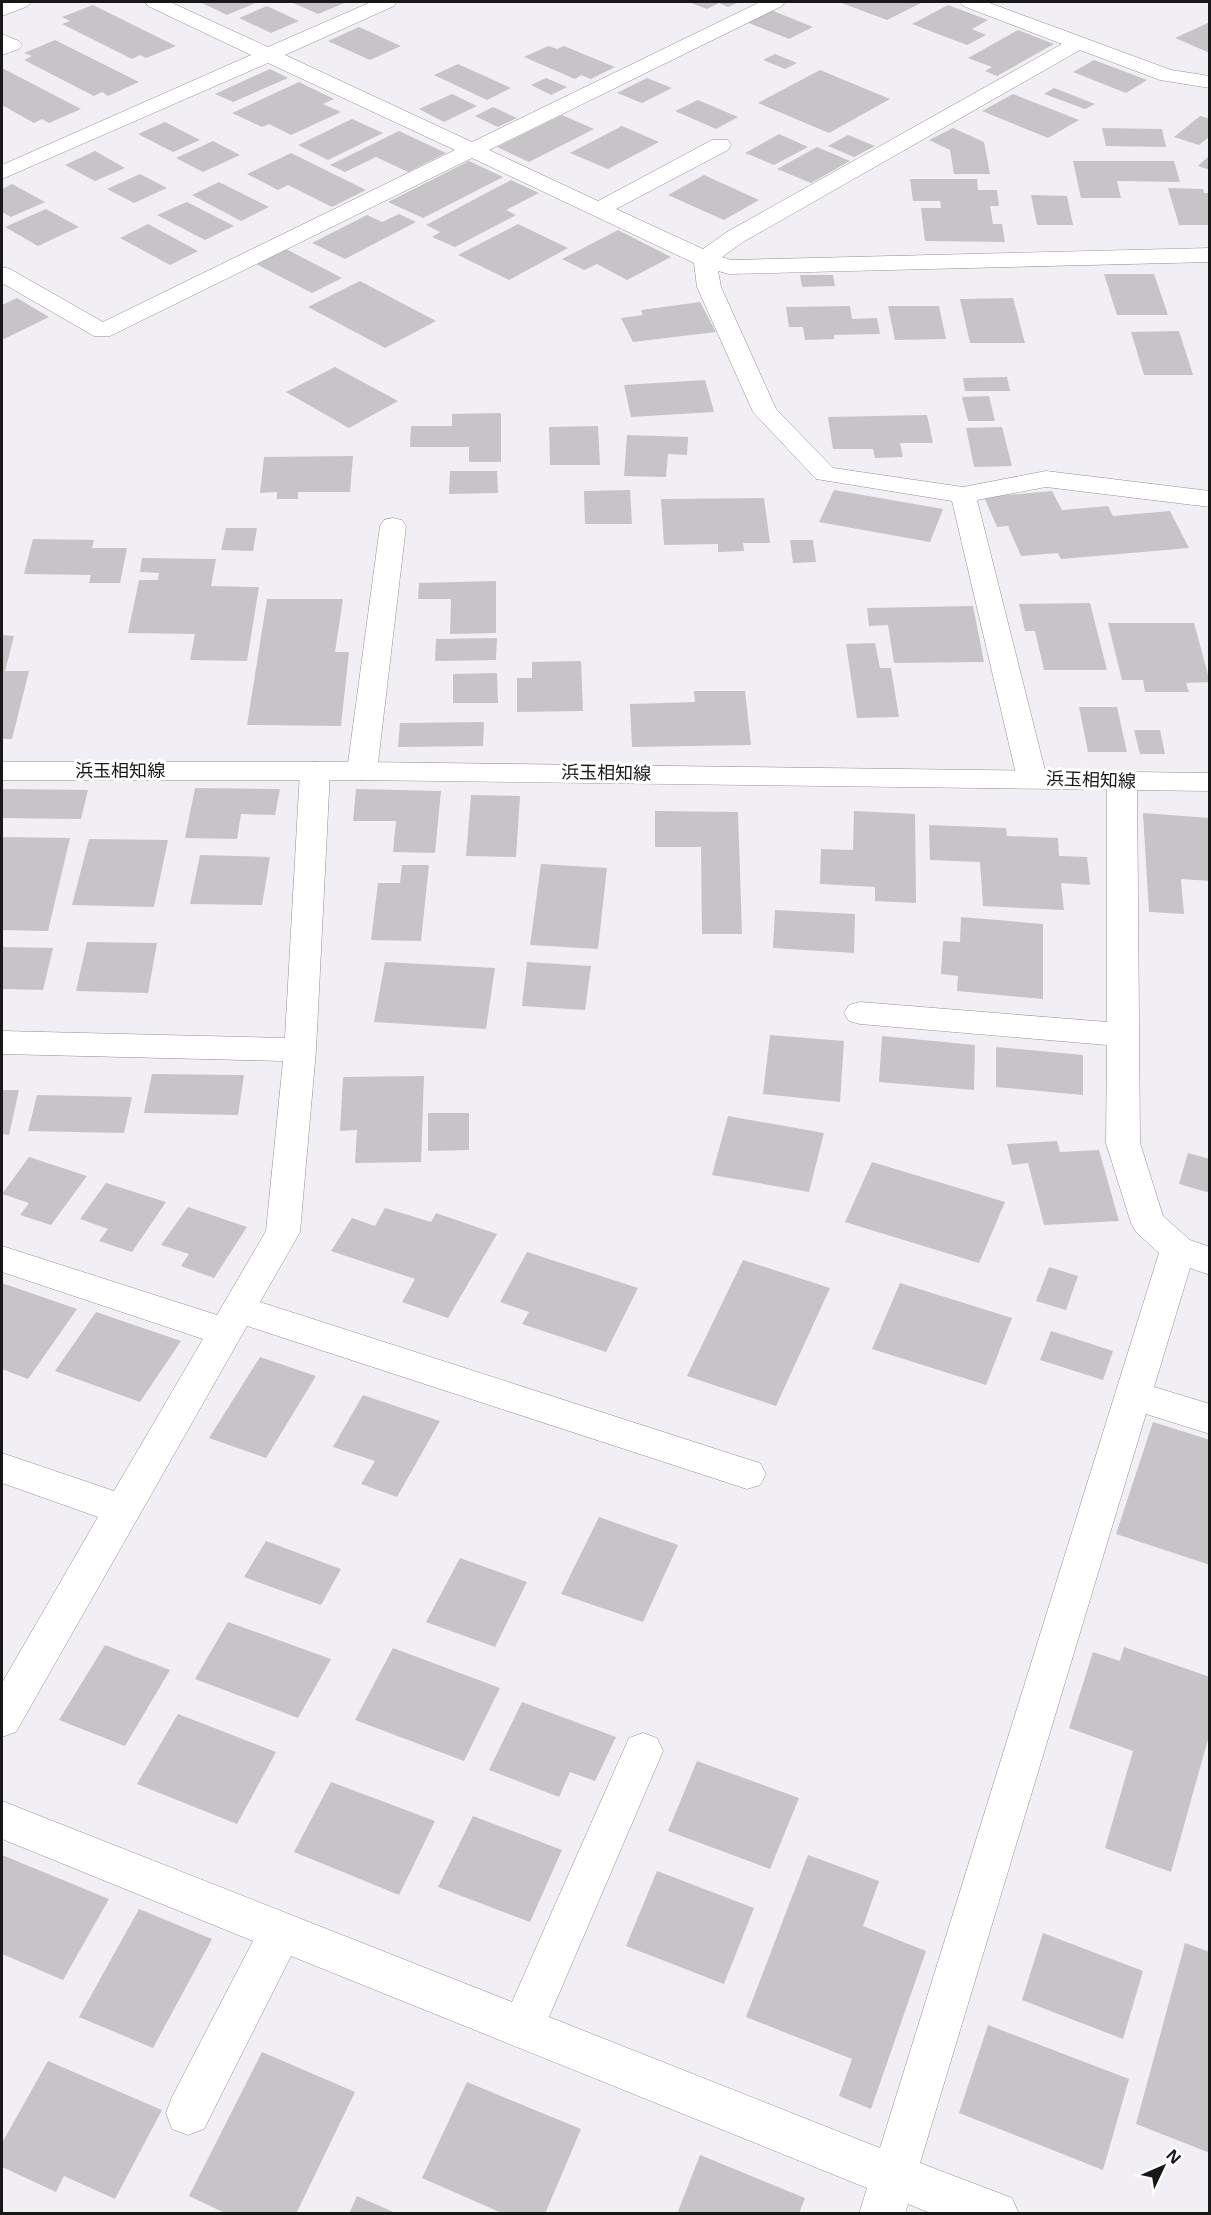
<svg xmlns="http://www.w3.org/2000/svg" width="1211" height="2215" viewBox="0 0 1211 2215" font-family="'Open Sans','Noto Sans JP',sans-serif">
<style>
.building{fill:#c7c4c8}
.lines{fill:none;stroke-linecap:round;stroke-linejoin:round}
.minor-casing{stroke:#929094;stroke-width:1}
.major-casing{stroke:#929094;stroke-width:1}
.minor{fill:#fff;fill-rule:evenodd}
.major{fill:#fff;fill-rule:evenodd}
.labels{text-anchor:middle;stroke-width:6;stroke-linejoin:round;paint-order:stroke}
.street-label{font-size:18px;fill:#191819;stroke:#fff}
</style>
<rect width="100%" height="100%" fill="#f2eff4"/>
<!-- building -->
<g class="building">
<polygon points="206,2 258,2 227,15 202,3"/>
<polygon points="291,2 347,2 318,14"/>
<polygon points="688,2 739,2 728,7 719,3 707,9"/>
<polygon points="839,2 923,2 887,20"/>
<polygon points="93,5 176,46 146,58 140,55 132,59 62,24 70,21 62,17"/>
<polygon points="948,5 988,20 972,29 986,35 967,45 912,24"/>
<polygon points="267,6 299,21 271,33 239,18"/>
<polygon points="771,10 813,27 789,39 746,22"/>
<polygon points="1210,22 1210,53 1175,38"/>
<polygon points="359,27 401,46 370,60 328,41"/>
<polygon points="1018,30 1054,44 997,76 985,71 992,67 968,58"/>
<polygon points="55,40 139,82 108,96 102,92 94,96 24,60 32,56 24,53"/>
<polygon points="548,46 557,49 564,46 615,67 591,79 581,75 575,79 524,57"/>
<polygon points="775,54 797,63 785,69 763,60"/>
<polygon points="1094,60 1147,80 1126,93 1073,72"/>
<polygon points="458,64 511,88 487,100 434,75"/>
<polygon points="2,68 81,109 49,123 42,119 34,123 2,105"/>
<polygon points="270,69 288,78 233,102 215,94"/>
<polygon points="820,70 890,99 829,133 758,103"/>
<polygon points="546,78 567,87 551,95 531,85"/>
<polygon points="647,78 672,88 642,103 617,93"/>
<polygon points="299,82 334,99 323,104 341,112 291,135 269,124 262,127 232,113"/>
<polygon points="1054,88 1095,104 1085,109 1044,94"/>
<polygon points="452,94 477,106 444,122 419,109"/>
<polygon points="1013,94 1079,120 1048,138 982,111"/>
<polygon points="698,100 738,117 716,129 675,111"/>
<polygon points="493,107 517,118 498,127 475,116"/>
<polygon points="562,115 594,129 529,162 497,147"/>
<polygon points="1200,116 1210,119 1210,136 1199,145 1174,137"/>
<polygon points="352,119 383,133 328,160 298,145"/>
<polygon points="165,122 200,140 173,152 138,134"/>
<polygon points="622,126 659,142 608,169 570,153"/>
<polygon points="953,128 984,142 990,174 954,174 950,150 929,140"/>
<polygon points="1102,128 1162,129 1166,147 1106,146"/>
<polygon points="399,131 446,153 408,172 376,157 345,172 330,165"/>
<polygon points="779,134 808,147 774,165 745,153"/>
<polygon points="848,135 875,146 854,157 828,146"/>
<polygon points="213,141 240,155 203,172 176,158"/>
<polygon points="817,147 850,161 811,183 777,169"/>
<polygon points="95,151 125,168 95,181 65,165"/>
<polygon points="291,153 366,190 332,207 288,185 278,190 247,174"/>
<polygon points="1210,155 1210,170 1198,166"/>
<polygon points="469,161 503,177 423,218 388,202"/>
<polygon points="1073,161 1174,161 1180,182 1117,181 1121,198 1081,198"/>
<polygon points="140,174 167,188 134,203 107,189"/>
<polygon points="704,175 759,200 724,220 668,195"/>
<polygon points="910,179 977,179 978,190 997,190 999,206 990,206 993,224 1002,224 1005,242 925,241 921,208 941,208 940,201 913,201"/>
<polygon points="511,180 539,193 506,210 516,215 455,247 432,237 440,232 426,225"/>
<polygon points="219,182 269,207 241,221 192,195"/>
<polygon points="12,184 45,202 11,217 2,212 2,189"/>
<polygon points="1168,188 1203,189 1204,193 1210,193 1210,225 1179,225"/>
<polygon points="1031,195 1067,196 1073,225 1037,225"/>
<polygon points="187,202 234,226 205,240 157,215"/>
<polygon points="46,209 79,227 38,246 5,227"/>
<polygon points="399,214 416,222 345,259 312,243 367,215 382,222"/>
<polygon points="148,224 198,251 170,265 120,238"/>
<polygon points="518,224 568,248 509,280 458,255"/>
<polygon points="618,230 671,257 627,280 597,264 584,270 562,259"/>
<polygon points="286,249 342,278 312,293 256,264"/>
<polygon points="1104,274 1154,274 1168,315 1117,315"/>
<polygon points="800,275 833,275 835,286 802,287"/>
<polygon points="360,281 436,321 385,348 308,307"/>
<polygon points="17,298 49,317 4,339 2,337 2,305"/>
<polygon points="1013,298 1025,343 970,343 960,299"/>
<polygon points="700,302 716,332 633,342 621,318 643,315 641,310"/>
<polygon points="850,306 852,319 877,318 880,334 834,335 834,339 805,340 803,327 789,327 786,307"/>
<polygon points="888,306 939,306 946,339 895,340"/>
<polygon points="1179,331 1193,375 1144,375 1131,332"/>
<polygon points="335,367 398,401 349,428 286,392"/>
<polygon points="1007,377 1010,391 965,391 963,378"/>
<polygon points="705,380 714,412 631,417 624,385"/>
<polygon points="989,396 995,421 968,421 962,397"/>
<polygon points="501,413 501,462 469,462 469,447 410,447 411,426 452,426 452,414"/>
<polygon points="927,415 933,443 900,443 903,457 875,458 873,449 833,449 828,417"/>
<polygon points="598,426 600,465 550,465 549,427"/>
<polygon points="1002,427 1012,466 974,467 966,428"/>
<polygon points="627,435 688,437 687,455 668,454 666,477 624,476"/>
<polygon points="353,456 350,492 298,492 298,499 277,499 277,492 260,493 264,457"/>
<polygon points="450,471 497,471 498,493 449,494"/>
<polygon points="630,490 632,524 585,524 584,491"/>
<polygon points="834,490 943,509 930,542 819,522"/>
<polygon points="1052,491 1062,510 1108,506 1113,516 1170,511 1189,548 1061,559 1058,553 1021,556 1008,526 997,527 984,497"/>
<polygon points="764,498 770,543 743,543 744,551 718,552 718,544 664,545 661,499"/>
<polygon points="226,528 257,528 253,551 221,550"/>
<polygon points="33,539 94,540 92,548 127,548 120,583 89,583 91,575 24,574"/>
<polygon points="790,540 813,540 816,562 793,563"/>
<polygon points="142,558 216,559 211,586 259,587 247,661 190,660 195,634 128,633 139,580 158,580 159,573 140,572"/>
<polygon points="496,581 496,633 450,634 451,599 418,599 419,583"/>
<polygon points="267,599 343,599 335,652 349,652 341,726 247,725"/>
<polygon points="1090,603 1107,670 1044,670 1035,631 1025,631 1019,604"/>
<polygon points="973,606 984,662 894,663 888,625 869,626 867,608"/>
<polygon points="1108,623 1194,623 1210,682 1186,683 1189,692 1145,692 1143,680 1122,680"/>
<polygon points="2,635 14,636 5,671 29,671 12,739 2,739"/>
<polygon points="497,638 496,660 435,661 436,639"/>
<polygon points="875,643 880,668 891,668 899,717 857,718 846,644"/>
<polygon points="581,661 583,711 517,712 517,678 532,678 532,662"/>
<polygon points="497,673 498,703 453,703 453,674"/>
<polygon points="694,691 745,691 751,745 632,747 630,704 695,702"/>
<polygon points="1079,707 1117,707 1127,752 1088,752"/>
<polygon points="484,722 483,746 398,747 400,723"/>
<polygon points="1134,730 1160,730 1165,754 1140,754"/>
<polygon points="195,788 280,789 275,815 241,814 237,839 185,838"/>
<polygon points="2,789 88,790 81,819 2,818"/>
<polygon points="356,789 441,791 435,853 393,852 396,821 353,821"/>
<polygon points="471,795 520,796 516,857 466,856"/>
<polygon points="655,811 738,812 742,934 702,934 701,847 655,847"/>
<polygon points="854,811 915,814 916,903 875,901 875,887 820,884 821,849 853,850"/>
<polygon points="1143,813 1210,818 1210,881 1181,879 1184,914 1149,912"/>
<polygon points="929,825 1006,828 1007,836 1058,838 1059,856 1087,857 1090,885 1061,883 1064,910 983,906 980,862 930,860"/>
<polygon points="2,837 70,838 48,931 2,930"/>
<polygon points="89,839 168,840 154,907 72,905"/>
<polygon points="200,855 270,857 262,905 190,904"/>
<polygon points="541,864 607,868 598,949 530,945"/>
<polygon points="402,865 429,865 421,941 371,940 378,883 400,883"/>
<polygon points="775,910 855,914 854,953 773,948"/>
<polygon points="961,917 1043,924 1043,999 957,991 958,976 941,974 943,941 960,942"/>
<polygon points="87,942 157,943 148,993 76,991"/>
<polygon points="2,947 53,948 43,990 2,989"/>
<polygon points="385,962 495,968 486,1029 374,1022"/>
<polygon points="527,962 591,966 585,1010 522,1006"/>
<polygon points="770,1035 844,1041 840,1102 763,1094"/>
<polygon points="882,1036 975,1045 974,1090 879,1082"/>
<polygon points="996,1047 1083,1055 1083,1095 996,1087"/>
<polygon points="152,1074 244,1075 238,1115 144,1113"/>
<polygon points="424,1076 421,1162 355,1163 357,1130 340,1131 343,1077"/>
<polygon points="2,1090 19,1090 9,1135 2,1134"/>
<polygon points="37,1095 132,1097 124,1133 28,1131"/>
<polygon points="428,1113 469,1113 469,1150 428,1151"/>
<polygon points="728,1116 824,1133 809,1192 712,1175"/>
<polygon points="1057,1141 1060,1152 1099,1150 1119,1221 1044,1225 1028,1163 1012,1165 1007,1144"/>
<polygon points="1188,1153 1210,1159 1210,1193 1179,1184"/>
<polygon points="29,1157 87,1176 51,1225 20,1215 29,1203 2,1194"/>
<polygon points="872,1162 1005,1202 979,1263 845,1222"/>
<polygon points="106,1183 166,1202 132,1252 99,1241 108,1229 80,1219"/>
<polygon points="188,1207 247,1227 214,1278 181,1266 189,1254 161,1245"/>
<polygon points="385,1208 431,1222 436,1213 497,1234 448,1318 402,1302 415,1279 331,1251 352,1218 375,1226"/>
<polygon points="527,1252 638,1288 606,1352 522,1324 529,1312 500,1302"/>
<polygon points="743,1260 830,1288 776,1406 687,1376"/>
<polygon points="1049,1267 1078,1276 1066,1310 1036,1301"/>
<polygon points="2,1283 77,1309 28,1379 2,1369"/>
<polygon points="900,1283 1012,1318 986,1385 872,1349"/>
<polygon points="96,1312 181,1341 140,1402 55,1371"/>
<polygon points="1051,1331 1113,1351 1103,1380 1040,1360"/>
<polygon points="260,1357 316,1376 266,1458 209,1438"/>
<polygon points="363,1395 440,1421 397,1497 361,1484 375,1461 333,1447"/>
<polygon points="1153,1422 1210,1440 1210,1565 1116,1534"/>
<polygon points="599,1517 678,1545 643,1622 561,1594"/>
<polygon points="266,1541 341,1569 321,1605 244,1577"/>
<polygon points="460,1558 527,1582 495,1647 426,1622"/>
<polygon points="228,1622 331,1659 298,1718 195,1679"/>
<polygon points="105,1645 170,1670 125,1746 59,1720"/>
<polygon points="1124,1647 1210,1677 1210,1732 1171,1872 1105,1848 1133,1751 1069,1728 1093,1652 1120,1661"/>
<polygon points="393,1648 500,1688 464,1761 355,1720"/>
<polygon points="522,1702 616,1737 595,1781 570,1772 559,1797 489,1770"/>
<polygon points="178,1714 276,1752 237,1824 137,1784"/>
<polygon points="697,1761 799,1798 770,1869 668,1831"/>
<polygon points="331,1782 435,1821 399,1895 294,1852"/>
<polygon points="473,1816 562,1850 530,1922 438,1887"/>
<polygon points="2,1855 109,1899 63,1980 2,1954"/>
<polygon points="808,1855 879,1881 863,1926 926,1951 871,2109 839,2096 852,2059 746,2017"/>
<polygon points="657,1871 754,1908 724,1984 626,1946"/>
<polygon points="139,1909 212,1939 153,2048 79,2017"/>
<polygon points="1043,1933 1143,1971 1123,2039 1022,2000"/>
<polygon points="1185,1943 1210,1952 1210,2153 1136,2124"/>
<polygon points="988,2025 1129,2079 1103,2170 959,2113"/>
<polygon points="262,2052 355,2092 296,2214 227,2214 189,2196"/>
<polygon points="48,2061 162,2110 115,2199 64,2176 56,2192 2,2167 2,2143"/>
<polygon points="467,2082 581,2129 545,2214 504,2214 422,2178"/>
<polygon points="700,2155 805,2198 799,2214 677,2214"/>
<polygon points="357,2196 398,2214 349,2214"/>
</g>
<g class="lines">
<!-- minor casing -->
<g class="minor-casing">
<g id="minor">
<polygon points="5,2 31,2 28,6 2,16 2,3"/>
<polygon points="145,2 170,2 268,47 371,2 397,2 394,6 285,55 472,142 760,2 785,2 782,6 489,150 598,201 712,140 728,140 731,145 728,150 616,209 703,249 727,232 1062,44 963,6 960,2 987,2 1171,70 1210,76 1210,88 1160,80 1080,50 743,242 722,257 731,260 1210,248 1210,262 729,274 718,271 721,287 776,409 833,468 963,487 1046,471 1210,491 1210,507 1046,487 977,500 1047,778 1042,785 1032,787 1022,785 1017,778 952,501 816,479 753,412 697,287 694,263 472,158 110,336 94,336 2,283 2,267 10,269 103,322 455,150 268,63 2,179 2,165 251,55 148,6"/>
<polygon points="2,34 19,41 22,45 19,49 2,55"/>
<polygon points="393,518 402,520 406,526 377,771 372,778 362,780 352,778 347,771 380,526 384,520"/>
<polygon points="315,762 325,764 330,771 316,1050 300,1232 260,1302 747,1459 760,1463 766,1474 760,1485 747,1489 247,1326 16,1732 2,1737 2,1683 98,1517 2,1483 2,1453 114,1491 203,1339 2,1272 2,1246 217,1315 266,1231 283,1061 2,1054 2,1031 285,1038 300,771 305,764"/>
<polygon points="1122,772 1132,774 1137,781 1140,1143 1163,1216 1190,1240 1210,1247 1210,1275 1190,1268 1154,1387 1210,1404 1210,1434 1146,1414 920,2163 1012,2198 1019,2214 933,2214 908,2204 905,2214 859,2214 867,2188 291,1956 204,2129 188,2135 172,2129 166,2113 172,2097 253,1941 2,1839 2,1801 512,2002 629,1738 643,1733 657,1738 663,1751 549,2017 880,2148 1159,1253 1136,1232 1131,1223 1106,1143 1107,1045 860,1024 849,1021 844,1013 849,1005 860,1002 1107,1022 1107,781 1112,774"/>
</g>
</g>
<!-- major casing -->
<g class="major-casing">
<polygon id="major" points="2,762 362,762 1210,773 1210,791 362,780 2,780"/>
</g>
<!-- minor -->
<use href="#minor" class="minor"/>
<!-- major -->
<use href="#major" class="major"/>
</g>
<g class="labels">
<!-- street labels -->
<g class="street-label">
<text x="120" y="777">浜玉相知線</text>
<text transform="translate(606 773) rotate(1)" y="6">浜玉相知線</text>
<text transform="translate(1091 780) rotate(2)" y="6">浜玉相知線</text>
</g>
</g>
<!-- border -->
<rect width="1211" height="2215" fill="none" stroke="#191819" stroke-width="6"/>
<!-- north arrow -->
<g transform="translate(1163 2167) rotate(46)" stroke="#ffffff" stroke-width="4.5" paint-order="stroke">
<path d="M0-4.5L10 22L0 15L-10 22Z" fill="#191819"/>
<text y="-9" font-size="16" font-weight="bold" text-anchor="middle" fill="#191819">N</text>
</g>
</svg>
